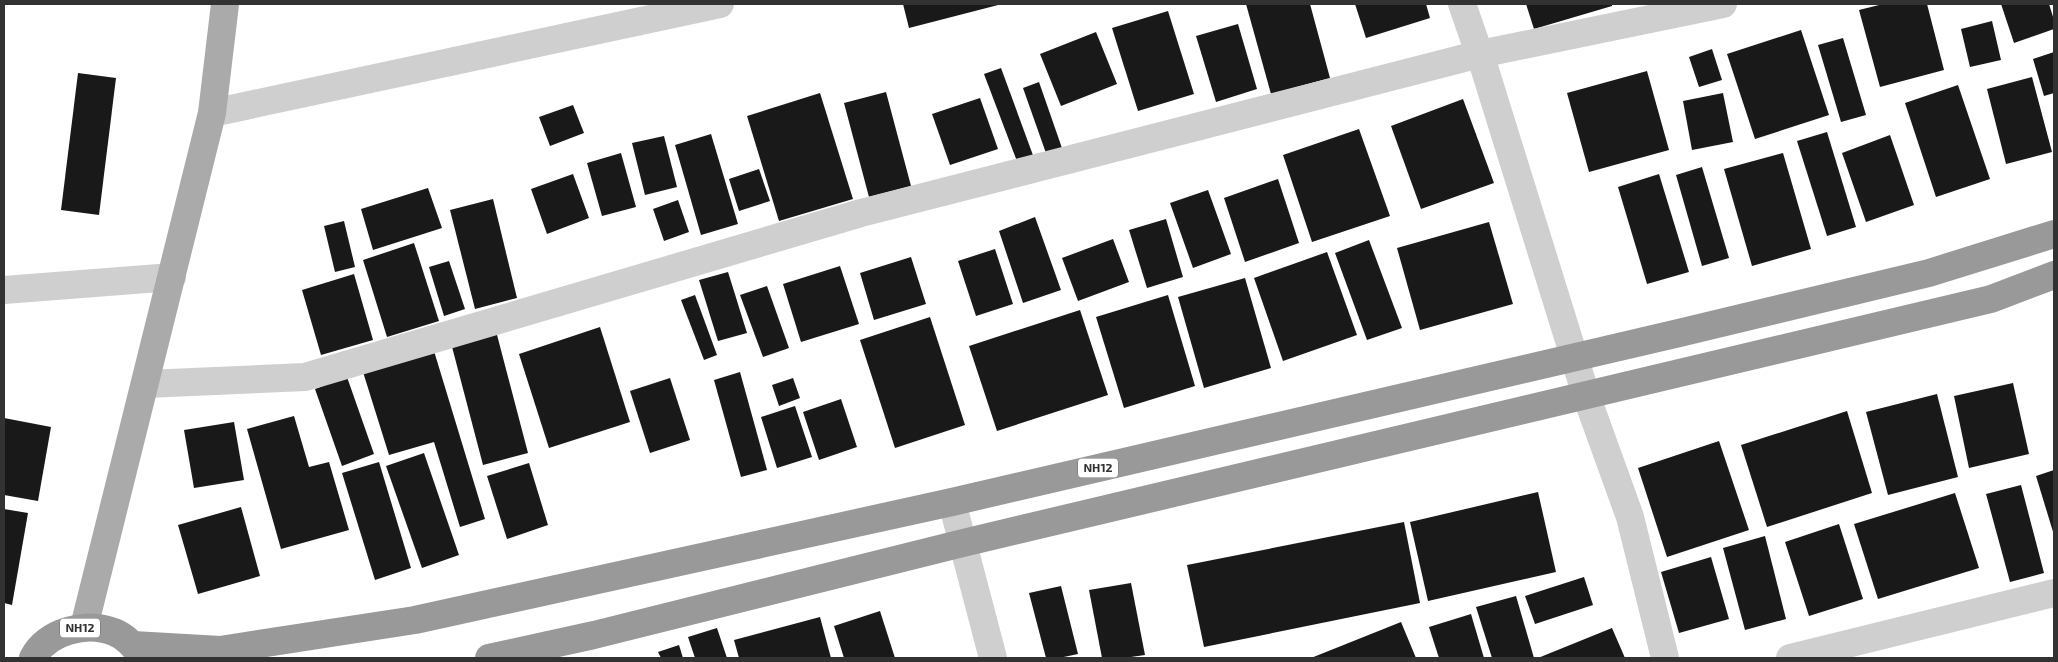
<svg xmlns="http://www.w3.org/2000/svg" width="2058" height="662" viewBox="0 0 2058 662" font-family="'Exo 2',sans-serif">
<style>
.building{fill:#191919}
.lines{fill:none;stroke-linecap:round;stroke-linejoin:round}
.minor{stroke:#cfcfcf;stroke-width:28}
.major{stroke:#aaa;stroke-width:28}
.highway{stroke:#999;stroke-width:28}
.labels{text-anchor:middle;stroke-width:5;stroke-linejoin:round;paint-order:stroke}
.shield{fill:#fff;stroke:#707070;stroke-width:1}
.shield-label{font-size:12px;font-weight:bold;fill:#323232}
</style>
<rect width="100%" height="100%" fill="#fff"/>
<!-- building -->
<g class="building">
<polygon points="903,4 1002,4 909,28"/>
<polygon points="1246,4 1310,4 1330,78 1271,94"/>
<polygon points="1355,4 1426,4 1430,18 1366,38"/>
<polygon points="1526,4 1612,4 1612,6 1534,29"/>
<polygon points="1883,4 1927,4 1944,70 1880,87 1859,10"/>
<polygon points="2001,4 2049,4 2054,20 2054,29 2014,43"/>
<polygon points="1168,11 1194,94 1138,111 1112,28"/>
<polygon points="1992,21 2001,60 1970,67 1961,29"/>
<polygon points="1238,24 1257,89 1216,102 1196,36"/>
<polygon points="1801,30 1829,115 1755,139 1727,54"/>
<polygon points="1096,32 1117,84 1061,106 1040,54"/>
<polygon points="1843,38 1866,115 1841,122 1818,45"/>
<polygon points="1712,49 1722,80 1699,87 1689,57"/>
<polygon points="2054,52 2054,93 2044,96 2033,59"/>
<polygon points="1001,68 1034,158 1018,164 984,74"/>
<polygon points="1647,71 1669,150 1589,172 1567,93"/>
<polygon points="78,73 116,78 99,215 61,210"/>
<polygon points="2032,77 2052,152 2006,164 1987,89"/>
<polygon points="1039,82 1063,151 1047,156 1023,88"/>
<polygon points="1958,85 1990,179 1936,197 1905,103"/>
<polygon points="886,92 911,186 869,197 844,103"/>
<polygon points="820,93 853,199 779,221 747,116"/>
<polygon points="1723,93 1733,142 1692,150 1683,101"/>
<polygon points="980,98 998,149 950,165 932,114"/>
<polygon points="1463,99 1494,183 1421,209 1391,126"/>
<polygon points="573,105 584,133 550,146 539,117"/>
<polygon points="1359,129 1390,216 1312,242 1283,155"/>
<polygon points="1827,132 1856,227 1827,236 1797,141"/>
<polygon points="711,134 738,224 701,235 675,145"/>
<polygon points="1890,135 1914,205 1866,222 1842,153"/>
<polygon points="664,136 677,187 645,195 632,143"/>
<polygon points="621,153 636,207 602,216 587,163"/>
<polygon points="1783,153 1811,249 1752,266 1724,169"/>
<polygon points="1702,167 1729,258 1702,266 1676,175"/>
<polygon points="759,169 770,201 739,211 729,179"/>
<polygon points="573,174 589,218 547,234 531,189"/>
<polygon points="1659,174 1689,272 1647,284 1618,187"/>
<polygon points="1278,179 1299,243 1245,262 1224,198"/>
<polygon points="428,188 442,228 373,250 361,209"/>
<polygon points="1208,190 1231,254 1193,268 1170,203"/>
<polygon points="493,199 517,298 475,309 450,210"/>
<polygon points="678,200 689,232 664,241 653,209"/>
<polygon points="1035,217 1061,290 1023,303 999,231"/>
<polygon points="1166,219 1183,277 1147,288 1129,230"/>
<polygon points="344,221 355,267 335,272 324,226"/>
<polygon points="1489,222 1513,304 1420,330 1397,248"/>
<polygon points="1113,239 1129,282 1078,301 1062,258"/>
<polygon points="1369,240 1402,328 1367,340 1335,253"/>
<polygon points="414,243 439,321 387,337 363,260"/>
<polygon points="995,249 1013,304 976,316 958,261"/>
<polygon points="1327,252 1357,335 1283,361 1254,278"/>
<polygon points="911,257 926,304 874,320 860,273"/>
<polygon points="449,261 465,309 444,316 429,267"/>
<polygon points="840,266 859,324 801,342 783,284"/>
<polygon points="728,272 747,333 718,341 699,280"/>
<polygon points="354,274 373,340 321,355 302,290"/>
<polygon points="1245,278 1271,368 1204,388 1178,297"/>
<polygon points="767,286 789,348 763,357 740,295"/>
<polygon points="695,295 717,355 704,360 681,300"/>
<polygon points="1168,295 1195,386 1124,408 1096,317"/>
<polygon points="1080,310 1108,395 997,431 969,346"/>
<polygon points="930,317 965,425 895,448 860,340"/>
<polygon points="600,327 630,422 549,448 519,354"/>
<polygon points="496,331 528,453 483,465 451,343"/>
<polygon points="434,351 485,519 460,527 434,442 389,455 363,372"/>
<polygon points="740,372 767,470 741,477 714,380"/>
<polygon points="347,377 374,454 342,466 315,389"/>
<polygon points="670,378 690,440 650,453 630,391"/>
<polygon points="793,378 800,398 779,406 772,385"/>
<polygon points="2013,383 2029,454 1969,468 1954,396"/>
<polygon points="1937,394 1958,477 1888,495 1866,412"/>
<polygon points="841,399 857,447 819,460 803,412"/>
<polygon points="795,406 812,457 777,468 761,417"/>
<polygon points="1847,411 1872,493 1767,527 1741,445"/>
<polygon points="294,416 309,467 329,462 349,530 281,549 247,429"/>
<polygon points="4,418 51,427 38,501 4,495"/>
<polygon points="234,422 244,480 194,488 184,430"/>
<polygon points="1719,441 1749,530 1667,557 1638,468"/>
<polygon points="424,453 459,555 422,568 386,466"/>
<polygon points="379,462 411,568 375,580 342,473"/>
<polygon points="529,463 548,525 507,539 487,476"/>
<polygon points="2054,470 2054,535 2036,476"/>
<polygon points="2021,485 2044,573 2010,582 1986,494"/>
<polygon points="1538,492 1556,572 1428,601 1410,522"/>
<polygon points="1955,493 1979,568 1878,599 1854,524"/>
<polygon points="241,507 260,576 198,594 178,525"/>
<polygon points="4,509 28,513 12,605 4,603"/>
<polygon points="1404,522 1420,603 1204,647 1187,565"/>
<polygon points="1839,524 1863,599 1809,616 1785,542"/>
<polygon points="1765,536 1786,619 1745,630 1723,548"/>
<polygon points="1711,557 1729,619 1679,633 1661,572"/>
<polygon points="1584,577 1593,605 1535,624 1525,596"/>
<polygon points="1131,583 1145,655 1124,658 1102,658 1089,590"/>
<polygon points="1061,586 1078,654 1059,658 1046,658 1029,593"/>
<polygon points="1516,596 1534,658 1492,658 1476,607"/>
<polygon points="880,611 895,658 844,658 834,626"/>
<polygon points="1471,614 1484,658 1439,658 1429,627"/>
<polygon points="820,617 831,658 739,658 734,640"/>
<polygon points="1401,622 1416,658 1311,658"/>
<polygon points="717,628 727,658 695,658 688,637"/>
<polygon points="1612,628 1625,658 1538,658"/>
<polygon points="679,645 683,658 661,658 658,652"/>
</g>
<g class="lines">
<!-- minor -->
<g class="minor">
<polyline points="1462,4 1485,70 1586,395 1630,517 1665,658"/>
<polyline points="212,113 720,4"/>
<polyline points="4,290 172,277"/>
<polyline points="146,384 305,377 861,213 1480,54 1723,4"/>
<polyline points="952,502 993,658"/>
<polyline points="1790,658 2054,593"/>
</g>
<!-- major -->
<polyline class="major" points="84,627 212,113 225,4"/>
<!-- highway -->
<g class="highway">
<polyline points="133,645 220,650 415,620 952,502 1679,333 1929,273 2054,234"/>
<path d="M33 658C47 631 87 621 114 632 127 637 135 648 143 658"/>
<polyline points="489,658 594,635 963,543 1991,299 2054,275"/>
</g>
</g>
<g class="labels">
<!-- shield labels -->
<g class="shield">
<rect x="1078" y="458.5" width="40" height="19" rx="4"/>
<rect x="60" y="618.5" width="40" height="19" rx="4"/>
</g>
<g class="shield-label">
<text x="1098" y="472">NH12</text>
<text x="80" y="632">NH12</text>
</g>
</g>
<!-- border -->
<rect width="2058" height="662" fill="none" stroke="#323232" stroke-width="10"/>
</svg>
